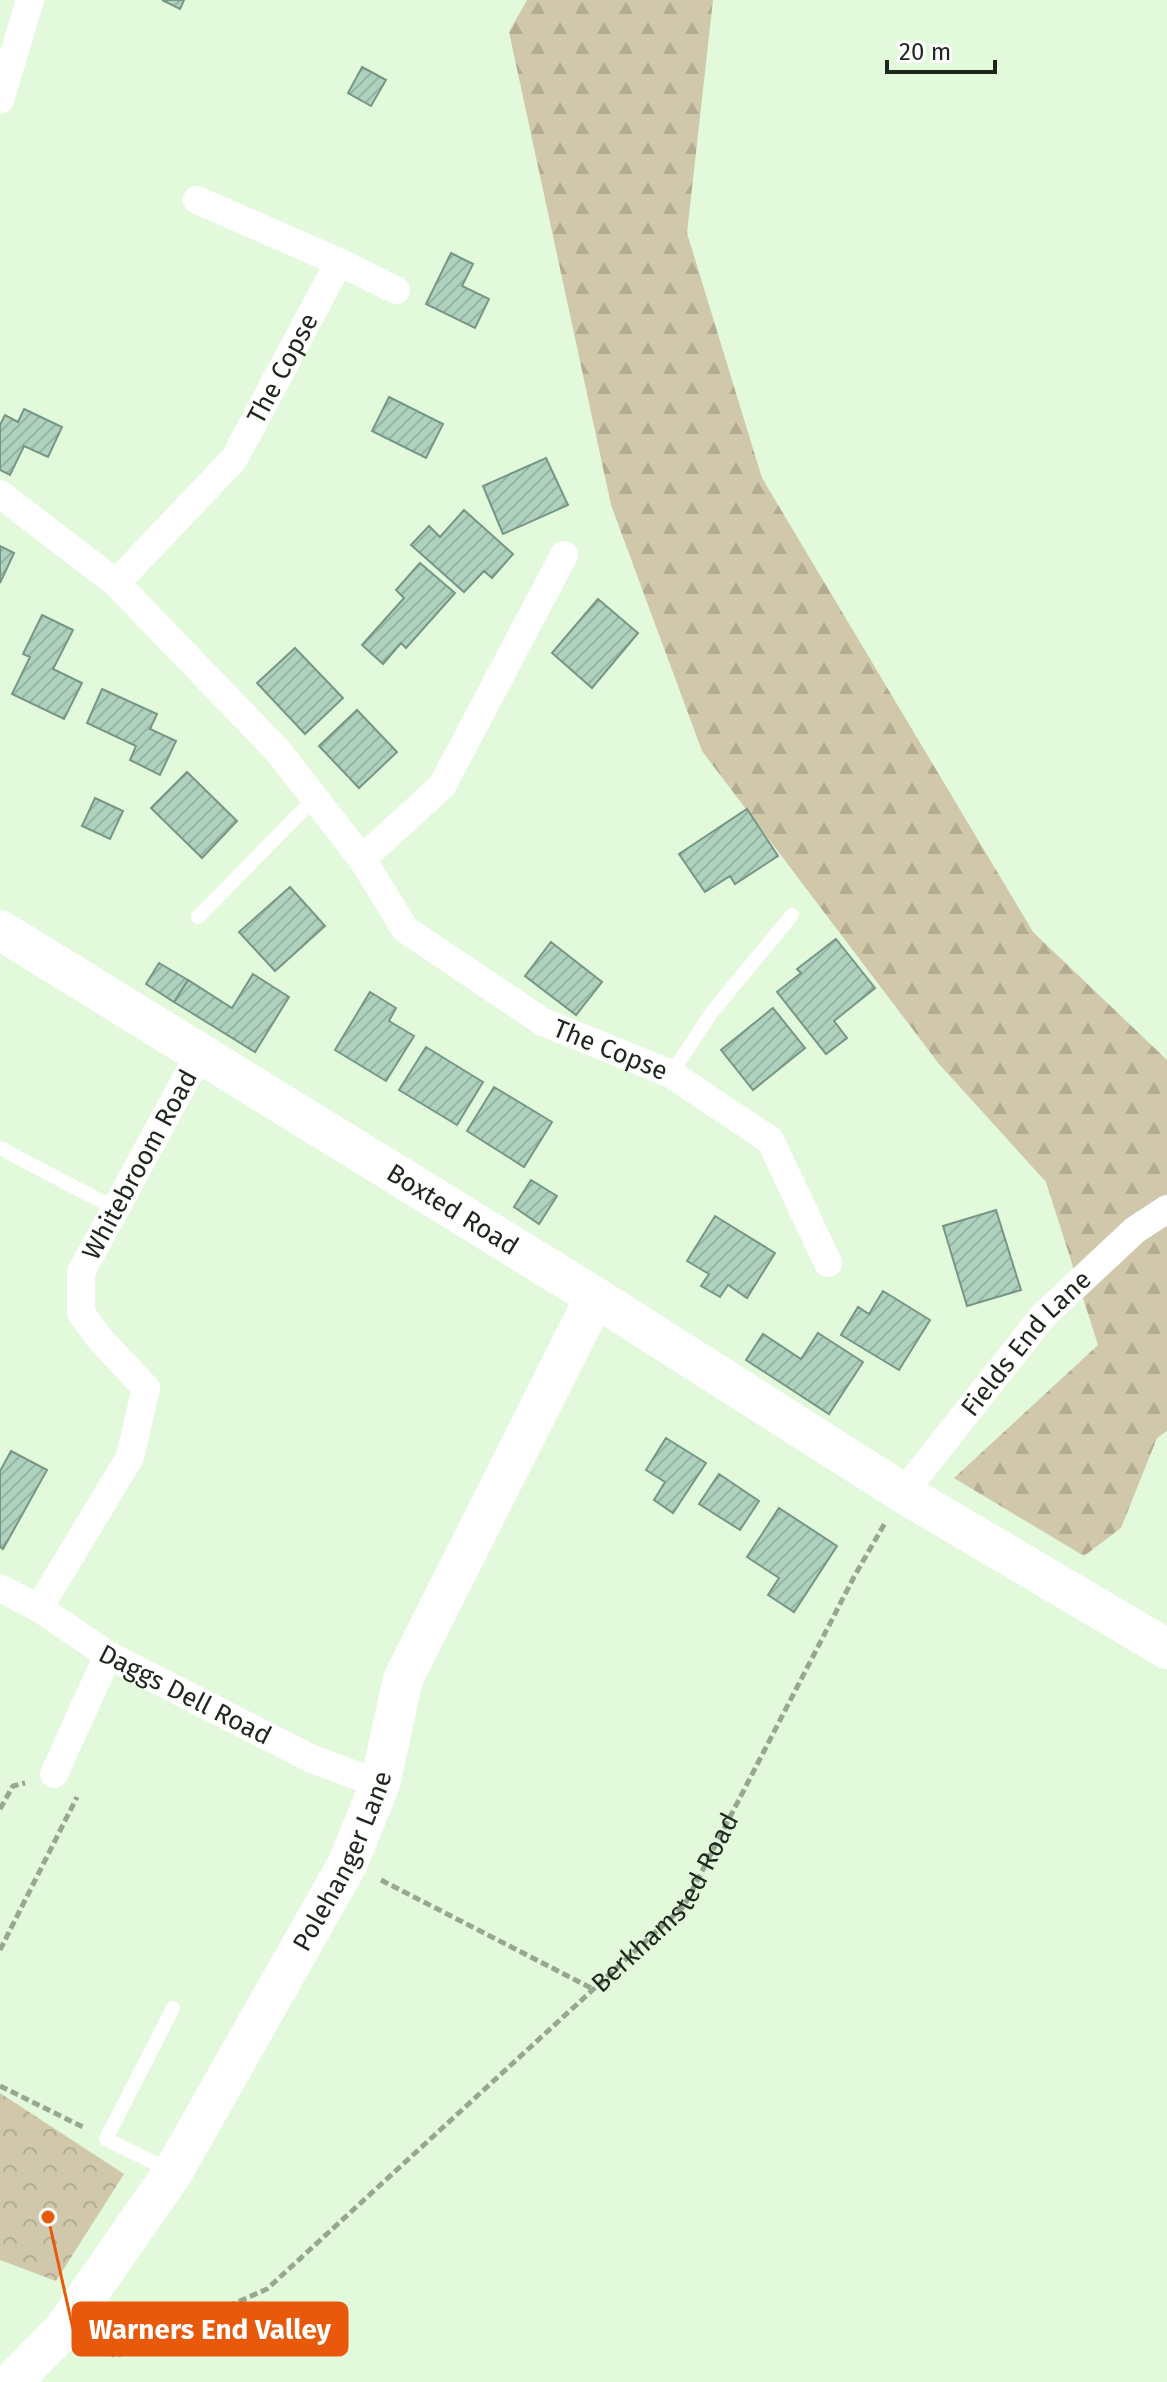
<svg xmlns="http://www.w3.org/2000/svg" width="1167" height="2382" viewBox="0 0 1167 2382" font-family="'Fira Sans',sans-serif">
<style>
.forest{fill:url(#forest-firs)}
.park{fill:url(#park-crowns)}
.building{fill:url(#building-hatch);stroke:#769785;stroke-width:2}
.lines{fill:none;stroke-linecap:round;stroke-linejoin:round}
.path{stroke:#96a891;stroke-width:5;stroke-dasharray:8 4;stroke-linecap:butt}
.lane{stroke:#fff;stroke-width:14}
.street{stroke:#fff;stroke-width:28}
.secondary{stroke:#fff;stroke-width:40}
.labels{text-anchor:middle;dominant-baseline:central;stroke-width:6;stroke-linejoin:round;paint-order:stroke}
.street-label{font-size:26px;fill:#1e271c;stroke:#fff}
.leader{fill:none;stroke:#e8590c;stroke-width:3}
.callout-dot{fill:#e8590c;stroke:#fff;stroke-width:3}
.callout{fill:#e8590c;stroke:#e8590c;stroke-width:3}
.callout-label{font-size:28px;text-anchor:middle;font-weight:bold;fill:#fff}
</style>
<defs>
<pattern id="forest-firs" width="22" height="20" patternUnits="userSpaceOnUse" patternTransform="scale(2)"><rect width="22" height="20" fill="#d1c8ab"/><path d="M5 1l3.5 6h-7zM16 11l3.5 6h-7z" fill="#b3ac93"/></pattern>
<pattern id="park-crowns" width="20" height="18" patternUnits="userSpaceOnUse" patternTransform="scale(2)"><rect width="20" height="18" fill="#d1c8ab"/><path d="M2 6a3 3 0 1 1 6 0M12 15a3 3 0 1 1 6 0" fill="none" stroke="#b3ac93"/></pattern>
<pattern id="building-hatch" width="6" height="6" patternUnits="userSpaceOnUse" patternTransform="scale(2)"><rect width="6" height="6" fill="#afd2bf"/><path d="M-1 1l2-2M0 6l6-6M5 7l2-2" fill="none" stroke="#96b4a4"/></pattern>
</defs>
<rect width="100%" height="100%" fill="#e2f9db"/>
<path class="forest" d="M527 0H713L687 233 762 478 1033 932 1167 1060V1431L1157 1438 1121 1528 1084 1556 954 1478 1098 1345 1046 1182 939 1064 702 751 611 505 509 32Z"/>
<path class="park" d="M0 2093 124 2174 56 2281 0 2260Z"/>
<path class="building" d="M162 0H184L180 9Z
M362 67 386 80 371 106 348 93Z
M451 253 473 264 462 286 489 299 475 328 426 304Z
M389 397 443 424 426 458 372 431Z
M24 409 62 427 48 457 24 446 10 475 0 470V425L5 415 18 422Z
M546 458 568 505 503 534 483 486Z
M464 510 513 554 492 578 484 571 464 592 411 545 429 526 440 537Z
M0 546 14 553 0 583Z
M420 563 455 593 406 648 401 643 383 664 362 645 404 598 396 590Z
M598 599 638 633 592 688 552 653Z
M42 615 73 630 53 669 82 683 64 719 12 694 30 657 23 654Z
M295 648 343 698 305 734 257 683Z
M102 689 157 714 150 729 176 741 160 775 130 760 136 746 87 723Z
M357 710 397 752 359 788 319 746Z
M187 772 237 821 202 858 151 808Z
M95 798 123 811 110 839 82 826Z
M747 809 778 856 735 884 730 876 705 892 679 854Z
M290 887 325 926 275 971 239 932Z
M836 939 875 988 834 1021 847 1038 826 1054 777 992 801 973 797 969Z
M551 942 602 982 576 1015 525 976Z
M159 963 188 980 174 1002 146 984Z
M253 974 289 997 255 1052 174 1002 188 980 232 1008Z
M370 992 396 1008 389 1021 414 1036 386 1081 335 1050Z
M773 1008 805 1048 753 1090 721 1050Z
M426 1047 483 1082 457 1125 399 1090Z
M494 1087 552 1122 524 1167 467 1131Z
M531 1180 557 1196 539 1224 514 1207Z
M996 1210 1021 1290 967 1306 943 1226Z
M715 1216 775 1253 747 1298 728 1285 720 1297 701 1286 709 1274 687 1261Z
M883 1291 930 1320 899 1370 841 1335 858 1307 869 1314Z
M818 1333 863 1362 829 1414 746 1360 763 1334 801 1359Z
M666 1438 706 1463 673 1513 654 1500 665 1482 646 1470Z
M11 1451 47 1470 3 1549 0 1547V1471Z
M719 1474 759 1501 740 1530 699 1504Z
M779 1508 837 1546 794 1612 768 1595 779 1578 747 1557Z"/>
<g class="lines">
<g class="path">
<path d="M0 1809 13 1786 25 1783"/>
<path d="M381 1880 593 1989"/>
<path d="M0 1950 77 1797"/>
<path d="M0 2086 83 2127"/>
<path id="s1" d="M97 2346 116 2356 267 2289 684 1906 855 1575 885 1523"/>
</g>
<path class="lane" d="M198 917 315 798
M671 1074 712 1012 792 915
M0 1148 116 1209
M169 2170 106 2139 173 2008"/>
<g class="street">
<path d="M0 100 30 0"/>
<path d="M339 262 396 290"/>
<path id="s2" d="M0 494 116 583 278 751 362 859 405 929 543 1022 671 1074 770 1140 828 1263"/>
<path id="s3" d="M116 583 234 459 339 262 197 200"/>
<path d="M362 859 442 786 564 555"/>
<path id="s4" d="M903 1493 1043 1316 1135 1230 1167 1209"/>
<path id="s5" d="M0 1588 39 1608 108 1655 312 1759 380 1784"/>
<path id="s6" d="M39 1608 130 1457 146 1388 100 1339 81 1313V1272L200 1053"/>
<path d="M54 1774 108 1655"/>
</g>
<g class="secondary">
<path id="s7" d="M0 930 595 1297 903 1493 1167 1649"/>
<path id="s8" d="M12 2382 64 2329 173 2172 348 1863 380 1784 403 1679 595 1297"/>
</g>
</g>
<g class="labels">
<g class="street-label">
<text stroke="none"><textPath href="#s3" startOffset="274">The Copse</textPath></text>
<text stroke="none"><textPath href="#s2" startOffset="838">The Copse</textPath></text>
<text stroke="none"><textPath href="#s6" startOffset="510">Whitebroom Road</textPath></text>
<text stroke="none"><textPath href="#s7" startOffset="532">Boxted Road</textPath></text>
<text stroke="none"><textPath href="#s4" startOffset="194">Fields End Lane</textPath></text>
<text stroke="none"><textPath href="#s5" startOffset="214">Daggs Dell Road</textPath></text>
<text stroke="none"><textPath href="#s8" startOffset="620">Polehanger Lane</textPath></text>
<text stroke="none"><textPath href="#s1" startOffset="744">Berkhamsted Road</textPath></text>
</g>
</g>
<path class="leader" d="M48 2217L73 2329"/>
<circle class="callout-dot" cx="48" cy="2217" r="8"/>
<rect class="callout" x="73" y="2303" width="274" height="52" rx="8"/>
<g class="callout-label">
<text x="210" y="2339">Warners End Valley</text>
</g>
<path d="M887 60v12h108v-12" fill="none" stroke="#1e271c" stroke-width="4"/>
<text x="899" y="60" font-size="24" fill="#1e271c" stroke="#ffffff" stroke-width="6" paint-order="stroke">20 m</text>
</svg>
